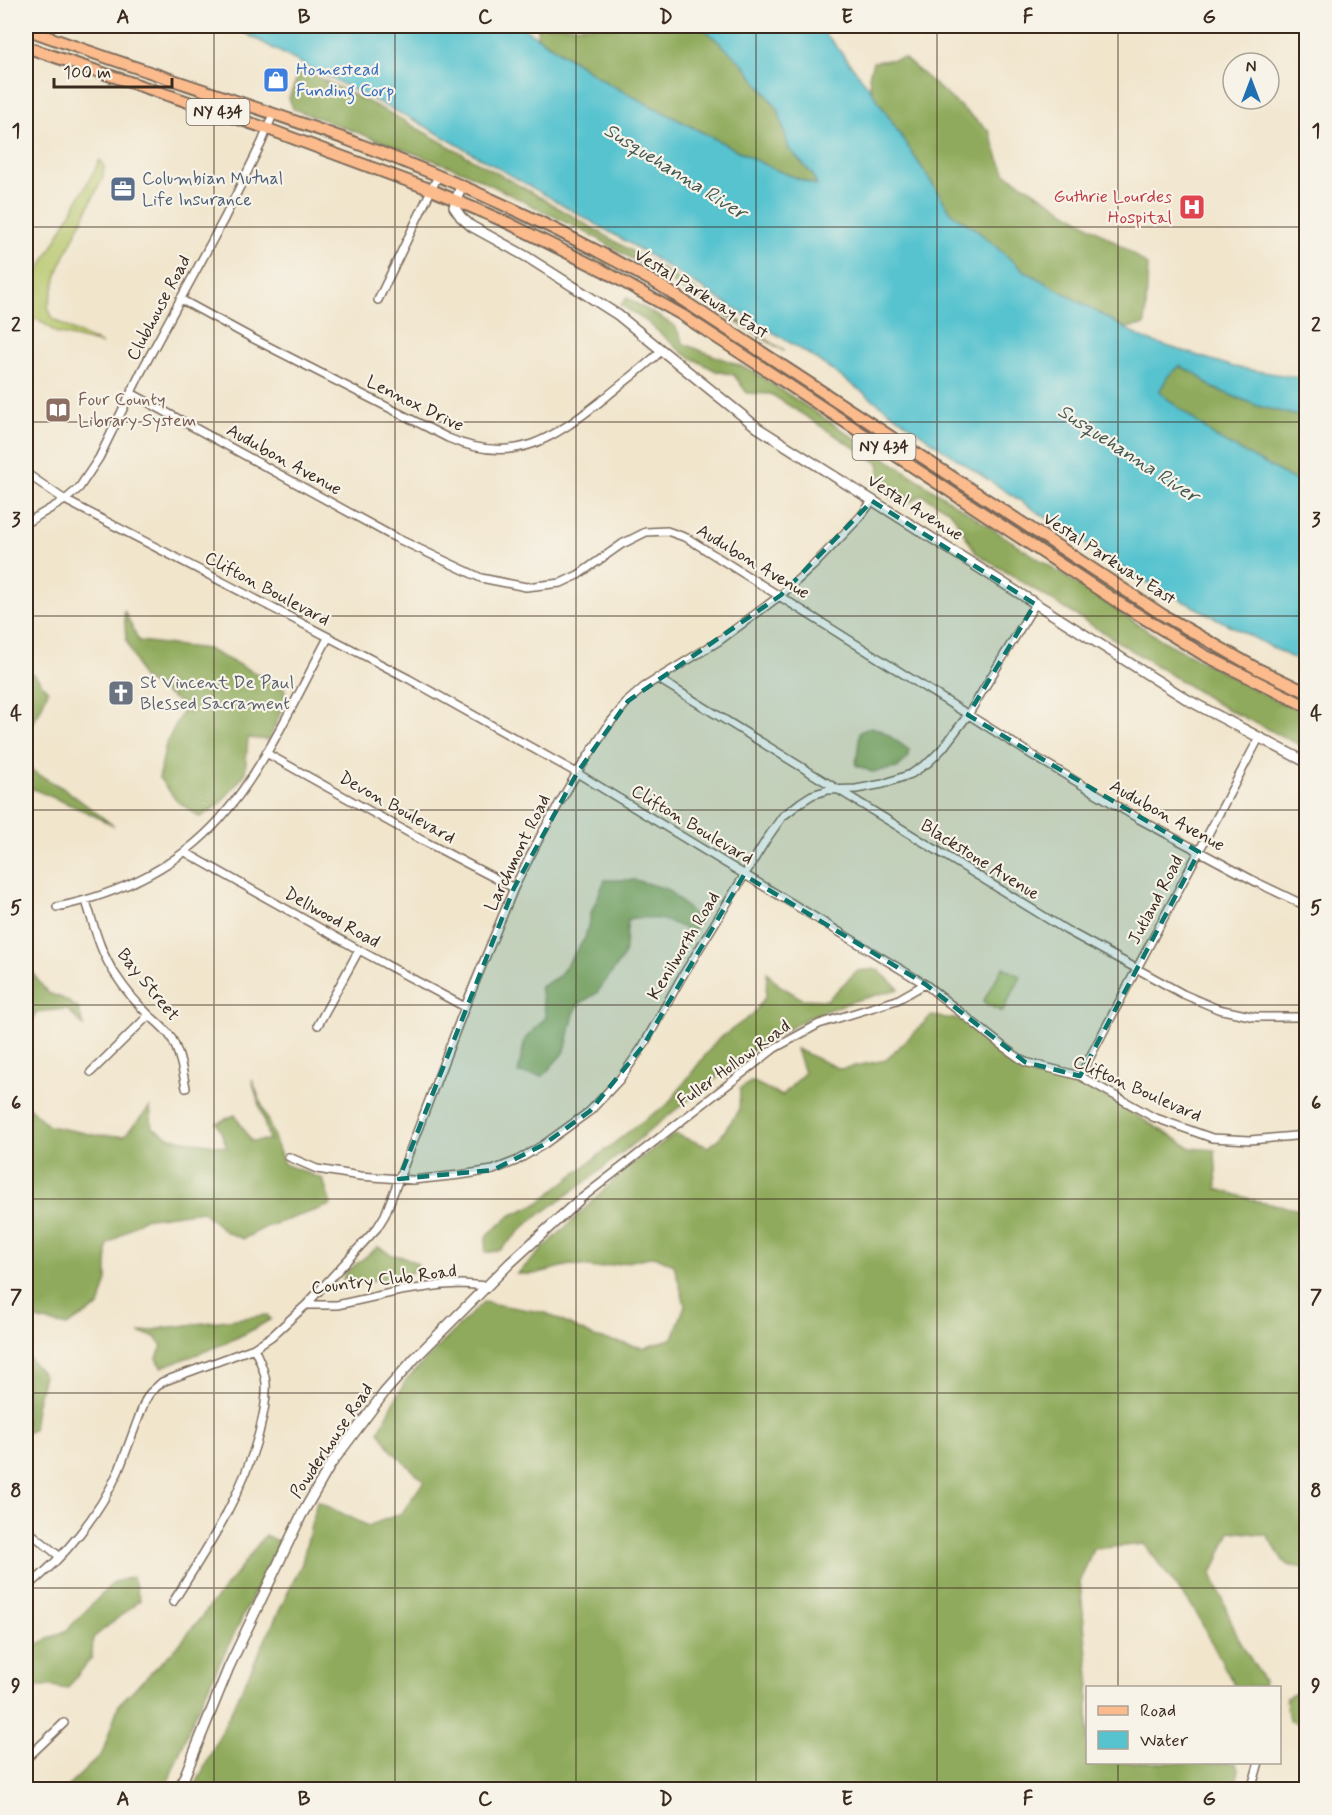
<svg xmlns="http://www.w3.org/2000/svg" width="1332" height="1815" viewBox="0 0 1332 1815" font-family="Mynerve,sans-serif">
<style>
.green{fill:#b4c568;stroke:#787843;stroke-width:1.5}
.forest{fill:#8faa5c;stroke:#656a3d;stroke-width:1.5}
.water{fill:#57c3cf;stroke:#497676;stroke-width:1.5}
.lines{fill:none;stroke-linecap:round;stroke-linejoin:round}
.minor-casing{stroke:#7b6b5b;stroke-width:10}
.tertiary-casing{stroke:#7b6b5b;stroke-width:12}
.primary-casing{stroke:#7b6b5b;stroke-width:14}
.minor{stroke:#fff;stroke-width:7}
.tertiary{stroke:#fff;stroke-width:9}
.primary{stroke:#fbbb8c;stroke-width:10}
.marked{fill:#0f766e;fill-opacity:0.2;stroke:#0f766e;stroke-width:4.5;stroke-dasharray:12 8;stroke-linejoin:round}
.grid{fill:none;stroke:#3b2a1e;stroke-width:1.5;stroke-opacity:0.55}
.labels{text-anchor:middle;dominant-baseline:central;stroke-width:4.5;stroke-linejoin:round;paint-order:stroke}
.shield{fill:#f7f3e8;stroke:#73665b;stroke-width:1.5}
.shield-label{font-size:16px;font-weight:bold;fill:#3b2a1e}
.shop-label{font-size:18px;fill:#366cbe;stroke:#f7f3e8;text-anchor:start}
.service-label{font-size:18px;fill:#4e5e75;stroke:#f7f3e8;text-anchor:start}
.health-label{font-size:18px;fill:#be3a42;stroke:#f7f3e8;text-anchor:end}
.street-label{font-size:18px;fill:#3b2a1e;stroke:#f7f3e8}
.education-label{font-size:18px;fill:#785e54;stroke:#f7f3e8;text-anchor:start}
.worship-label{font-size:18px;fill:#5b616d;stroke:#f7f3e8;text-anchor:start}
.water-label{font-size:20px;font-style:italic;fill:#435853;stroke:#f7f3e8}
.neatline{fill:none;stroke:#3b2a1e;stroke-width:2}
.grid-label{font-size:20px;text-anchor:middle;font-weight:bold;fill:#3b2a1e}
</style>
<rect width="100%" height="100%" fill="#f7f3e8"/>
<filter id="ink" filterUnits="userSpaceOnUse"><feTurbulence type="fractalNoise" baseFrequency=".0167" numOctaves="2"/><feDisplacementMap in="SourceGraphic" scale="12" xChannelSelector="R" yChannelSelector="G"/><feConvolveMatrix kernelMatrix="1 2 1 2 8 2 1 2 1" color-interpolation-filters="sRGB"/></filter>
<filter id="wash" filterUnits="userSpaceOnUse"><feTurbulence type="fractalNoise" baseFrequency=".008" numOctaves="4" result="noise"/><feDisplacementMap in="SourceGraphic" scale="24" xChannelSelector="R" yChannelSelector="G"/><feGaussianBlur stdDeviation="1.35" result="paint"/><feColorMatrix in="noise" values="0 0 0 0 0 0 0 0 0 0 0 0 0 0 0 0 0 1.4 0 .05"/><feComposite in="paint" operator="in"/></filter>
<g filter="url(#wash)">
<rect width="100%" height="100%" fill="#f1e5cc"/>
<path class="green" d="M100 160 104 165 103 177 59 268 48 307 53 319 72 330 102 344 57 333 39 320 26 319V294Z
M1003 967 1021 977 1002 1012 983 1002Z"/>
<path class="forest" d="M538 26H701L743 64 778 110 789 149 812 174 818 186 771 168 609 84 537 36Z
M904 58 990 132 999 159 1006 174 1128 250 1148 266 1145 325 1125 328 1023 270 974 228 952 214 871 90 869 76 873 62Z
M307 72 390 113 552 204 670 274 784 351 599 239 465 172 293 109 289 98 298 75Z
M627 298 675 326 684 344 751 370 1162 640 1273 699 1306 712V748L1221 706 976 553 951 512 922 495 910 502 891 498 878 485 880 464 771 394 747 393 734 375 716 371 684 354 646 321 621 305Z
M1180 366 1195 373 1213 388 1258 406 1306 418V486L1217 438 1159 392 1168 376Z
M124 610 139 641 207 649 284 687 286 699 269 740 248 738 245 774 218 806 200 817 177 801 159 778 166 744 185 706 142 678 126 639Z
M26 672 34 674 48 691 39 713 26 730Z
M871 727 881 730 909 750V757L897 768 872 772 856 765 860 732Z
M26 764 27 768 66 790 114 826 87 812 26 786Z
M605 880H635L667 889 700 920 692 932C671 921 652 915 628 919L624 956 597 993 579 1004 574 1014 565 1051 543 1076 518 1073 525 1039 546 1017 540 987 559 976 585 938 592 910Z
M26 962 33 974 48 993 62 998 78 1008 84 1027 67 1009 36 1012 31 1025 26 1053Z
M877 969 899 989 854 1001 811 1016 754 1049 669 1115 592 1177 531 1221 500 1250 485 1253 486 1236 510 1216 538 1203 637 1125 668 1104 716 1041 753 1014 766 996 767 972 779 985 802 999 827 1000 857 971Z
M931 1016 963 1020 1019 1067 1087 1086 1191 1148 1215 1150 1217 1189 1260 1202 1306 1211V1568L1286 1565 1267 1535 1230 1531 1212 1574 1238 1638 1264 1681 1263 1687H1235L1194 1609 1144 1544 1093 1549 1080 1581 1090 1687 1088 1688V1762L1236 1763 1239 1769 1235 1789H194L302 1563 317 1501 368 1526 402 1513 424 1481 392 1451 379 1431 406 1380 483 1302 546 1313 594 1337 644 1348 673 1338 685 1305 674 1265 655 1256 598 1268 570 1265 534 1274H517L629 1166 675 1134 709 1147 721 1136 739 1110 740 1089 752 1081 782 1096 804 1073 796 1049 840 1069 886 1060Z
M252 1079 284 1164 323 1179 331 1205 266 1227 243 1239 226 1232 202 1211 143 1219 107 1245V1280L99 1306 67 1326 39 1320 26 1312V1105L49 1126 95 1135 124 1136 150 1107 152 1127 171 1138 227 1147 217 1123 235 1115 251 1141 269 1140Z
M378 1247 392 1255 404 1257 418 1264 411 1273 343 1286 344 1274Z
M267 1315 271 1319C236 1341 200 1354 161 1367L157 1358 162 1346 156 1337 139 1333 164 1328Z
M26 1355 44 1375 36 1407 33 1430 26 1433Z
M265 1535 279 1542 195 1714 165 1789H65L102 1754 119 1704 178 1646 235 1575Z
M133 1577 140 1600 93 1638 92 1657 67 1689C51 1686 39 1682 26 1693V1650L67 1630 114 1582Z
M1306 1688V1725L1289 1721 1286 1698Z"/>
<path class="water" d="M232 26H520L609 84 771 168 817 186 812 174 789 149 778 109 743 64 701 26H815L832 41 871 90 952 214 974 228 1023 270 1144 339 1234 367 1306 379V418L1258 406 1213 388 1195 373 1180 366 1168 376 1159 392 1217 438 1306 486V665L1137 577 958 460 813 357 634 246 416 121 304 65Z"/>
</g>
<g filter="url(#ink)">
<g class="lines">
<defs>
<path id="minor" d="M180 299 250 337 448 438C515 467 554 438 606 397 625 381 645 367 662 350
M378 300 438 176
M131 393 392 536 481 578 526 587 561 583 578 575 622 544 646 532 667 531 687 538 1037 758 1139 819 1258 883 1306 906
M26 473 65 500 409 679 577 773 925 984 1005 1048 1025 1062 1080 1076 1153 1117 1212 1138 1250 1140 1306 1135
M26 523 65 500 79 488 99 458 142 370 224 219 262 142 273 114
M657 678 1066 930 1183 994 1218 1009 1255 1017H1306
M266 753 420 839 514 888
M185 852 359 950 465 1007
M86 901C94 926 100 952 115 974 124 988 137 1004 150 1016 158 1023 167 1030 172 1039 180 1054 183 1072 186 1088
M57 907C119 894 177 867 220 819 266 766 295 699 328 638
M318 1025 359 950
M91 1072 149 1015
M1080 1076 1259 738
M289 1157 317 1169 360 1176 413 1180 460 1175 493 1170 516 1161 543 1145 590 1111 620 1079 643 1046 680 980 766 840 782 817 801 802 812 795 828 790 856 789 883 784 911 774 929 762 943 748 968 715 1035 604
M578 1201 775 1048 819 1024 897 1000 925 984
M306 1305 377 1228 385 1215 465 1007 514 888 542 833 577 773 610 723 628 701 644 687 719 641 781 595 813 566 861 516 872 501
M26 1529 59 1556
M26 1588C64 1558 99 1515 119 1470 128 1447 136 1424 145 1401L150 1393 162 1382 254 1348 272 1336 306 1305H337L400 1291 443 1285 462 1284 487 1286
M173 1602C208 1547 242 1496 259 1433 263 1416 267 1400 266 1383 265 1370 259 1359 254 1348
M26 1759 64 1723
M1251 1790 1259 1762"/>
<path id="tertiary" d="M461 186 454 207 461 217 471 226 527 257 618 315 758 428 1188 700 1306 762
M179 1790 229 1667 248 1627 301 1516 331 1464 384 1393 415 1358 510 1263 578 1201"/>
<path id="primary" d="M26 29C132 68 241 101 348 140 456 180 561 229 661 286L1163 615 1256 668 1306 692
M26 47 268 129 432 190 508 223 602 270 682 315 748 358 1116 601 1204 655 1306 706"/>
</defs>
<use href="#minor" class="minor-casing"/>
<use href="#tertiary" class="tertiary-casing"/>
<use href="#primary" class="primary-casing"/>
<use href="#minor" class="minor"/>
<use href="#tertiary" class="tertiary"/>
<use href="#primary" class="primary"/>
</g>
</g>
<path class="marked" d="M872 501 1035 604 968 715 1199 852 1080 1076 1025 1062 925 984 744 875 643 1046 590 1111 543 1145 493 1170 399 1179 514 888 577 773 628 701 781 595Z"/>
<path class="grid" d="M214 26V1790M395 26V1790M576 26V1790M756 26V1790M937 26V1790M1118 26V1688M26 227H1306M26 422H1306M26 616H1306M26 810H1306M26 1005H1306M26 1199H1306M26 1393H1306M26 1588H1306M1118 1762V1790"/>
<defs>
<symbol id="shop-square" viewBox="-11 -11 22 22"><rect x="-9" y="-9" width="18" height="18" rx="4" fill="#3f7fe0" stroke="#f7f3e8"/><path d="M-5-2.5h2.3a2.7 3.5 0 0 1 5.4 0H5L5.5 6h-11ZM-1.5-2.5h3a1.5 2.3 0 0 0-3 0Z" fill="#fff"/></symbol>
<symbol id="office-square" viewBox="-11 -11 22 22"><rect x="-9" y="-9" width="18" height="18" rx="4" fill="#5c6f8a" stroke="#f7f3e8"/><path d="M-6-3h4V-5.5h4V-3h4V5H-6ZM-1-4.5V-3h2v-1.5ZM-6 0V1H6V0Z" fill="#fff"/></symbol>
<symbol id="hospital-square" viewBox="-11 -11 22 22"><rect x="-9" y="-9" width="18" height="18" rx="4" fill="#e0444e" stroke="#f7f3e8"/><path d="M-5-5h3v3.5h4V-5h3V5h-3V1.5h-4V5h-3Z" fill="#fff"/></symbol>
<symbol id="library-square" viewBox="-11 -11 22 22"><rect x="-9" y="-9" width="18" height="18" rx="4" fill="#8d6e63" stroke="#f7f3e8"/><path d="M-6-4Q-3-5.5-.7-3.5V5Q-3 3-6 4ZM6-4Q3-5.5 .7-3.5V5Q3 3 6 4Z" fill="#fff"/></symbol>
<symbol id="church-square" viewBox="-11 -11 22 22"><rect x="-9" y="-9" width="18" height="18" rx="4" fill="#6b7280" stroke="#f7f3e8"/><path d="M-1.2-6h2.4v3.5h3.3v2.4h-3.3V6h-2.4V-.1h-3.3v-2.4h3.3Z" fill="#fff"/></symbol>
</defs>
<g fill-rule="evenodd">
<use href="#shop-square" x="261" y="65" width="30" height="30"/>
<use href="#office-square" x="108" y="174" width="30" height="30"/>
<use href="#hospital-square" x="1177" y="192" width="30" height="30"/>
<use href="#library-square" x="43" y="395" width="30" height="30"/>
<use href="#church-square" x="106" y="678" width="30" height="30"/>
</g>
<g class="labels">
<g class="shield">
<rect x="186.5" y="99" width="63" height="26" rx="4.5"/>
<rect x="852.5" y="434" width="63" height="26" rx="4.5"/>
</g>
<g class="shield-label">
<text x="218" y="112">NY 434</text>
<text x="884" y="447">NY 434</text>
</g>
<g class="shop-label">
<text x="296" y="70">Homestead<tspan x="296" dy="21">Funding Corp</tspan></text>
</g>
<g class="service-label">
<text x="142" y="179">Columbian Mutual<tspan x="142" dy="21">Life Insurance</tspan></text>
</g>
<g class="health-label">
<text x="1172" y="197">Guthrie Lourdes<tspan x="1172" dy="21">Hospital</tspan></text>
</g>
<g class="street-label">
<text transform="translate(701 294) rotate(32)">Vestal Parkway East</text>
<text transform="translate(159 308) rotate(-62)">Clubhouse Road</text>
<text transform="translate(415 404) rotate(26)">Lennox Drive</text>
<text transform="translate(284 460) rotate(29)">Audubon Avenue</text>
<text transform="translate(915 508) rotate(32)">Vestal Avenue</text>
<text transform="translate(1109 559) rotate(33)">Vestal Parkway East</text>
<text transform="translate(753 562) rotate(31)">Audubon Avenue</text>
<text transform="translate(267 589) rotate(28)">Clifton Boulevard</text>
<text transform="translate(397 808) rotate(29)">Devon Boulevard</text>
<text transform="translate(1167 816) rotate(29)">Audubon Avenue</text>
<text transform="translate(692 825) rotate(31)">Clifton Boulevard</text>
<text transform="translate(518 853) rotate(-64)">Larchmont Road</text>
<text transform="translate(980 860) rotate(32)">Blackstone Avenue</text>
<text transform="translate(1156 900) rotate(-62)">Jutland Road</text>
<text transform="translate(332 918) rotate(29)">Dellwood Road</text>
<text transform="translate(684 946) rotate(-59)">Kenilworth Road</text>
<text transform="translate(148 985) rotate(51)">Bay Street</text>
<text transform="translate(734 1064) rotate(-36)">Fuller Hollow Road</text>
<text transform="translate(1137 1089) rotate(24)">Clifton Boulevard</text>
<text transform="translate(384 1280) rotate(-7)">Country Club Road</text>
<text transform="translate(332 1441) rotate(-56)">Powderhouse Road</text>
</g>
<g class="education-label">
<text x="78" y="400">Four County<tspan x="78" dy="21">Library System</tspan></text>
</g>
<g class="worship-label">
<text x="140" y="683">St Vincent De Paul<tspan x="140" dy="21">Blessed Sacrament</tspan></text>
</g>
<g class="water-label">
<text transform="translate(675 172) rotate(32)">Susquehanna River</text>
<text transform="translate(1128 454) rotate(33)">Susquehanna River</text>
</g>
</g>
<rect width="1332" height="1815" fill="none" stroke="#f7f3e8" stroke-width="66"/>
<rect x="1086" y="1686" width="195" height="78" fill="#f7f3e8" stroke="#aca397" stroke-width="1.5"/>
<rect x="1098" y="1706" width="30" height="9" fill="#fbbb8c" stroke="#aca397" stroke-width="1.5"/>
<text x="1140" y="1716" font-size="18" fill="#3b2a1e">Road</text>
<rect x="1098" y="1731" width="30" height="18" fill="#57c3cf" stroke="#aca397" stroke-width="1.5"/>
<text x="1140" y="1746" font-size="18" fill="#3b2a1e">Water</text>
<g transform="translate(1251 81)"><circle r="28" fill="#f7f3e8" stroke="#aca397" stroke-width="1.5"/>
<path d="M0-4.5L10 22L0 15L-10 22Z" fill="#1f6fb2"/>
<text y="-9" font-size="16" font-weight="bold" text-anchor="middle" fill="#3b2a1e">N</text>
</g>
<path d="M54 78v9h118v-9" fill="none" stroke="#3b2a1e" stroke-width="3"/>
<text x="63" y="78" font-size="18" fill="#3b2a1e" stroke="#f7f3e8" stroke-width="4.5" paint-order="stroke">100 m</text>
<rect x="33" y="33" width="1266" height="1749" class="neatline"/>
<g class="grid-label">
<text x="123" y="23">A</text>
<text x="304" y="23">B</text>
<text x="485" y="23">C</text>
<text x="666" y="23">D</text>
<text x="847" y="23">E</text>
<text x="1028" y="23">F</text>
<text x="1209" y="23">G</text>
<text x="16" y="137">1</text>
<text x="1316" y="137">1</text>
<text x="16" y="331">2</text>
<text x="1316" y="331">2</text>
<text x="16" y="526">3</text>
<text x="1316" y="526">3</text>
<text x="16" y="720">4</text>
<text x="1316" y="720">4</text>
<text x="16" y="914">5</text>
<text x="1316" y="914">5</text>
<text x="16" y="1109">6</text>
<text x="1316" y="1109">6</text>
<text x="16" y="1303">7</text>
<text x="1316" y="1303">7</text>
<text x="16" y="1497">8</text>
<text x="1316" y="1497">8</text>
<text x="16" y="1692">9</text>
<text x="1316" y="1692">9</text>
<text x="123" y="1805">A</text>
<text x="304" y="1805">B</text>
<text x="485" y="1805">C</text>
<text x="666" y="1805">D</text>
<text x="847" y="1805">E</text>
<text x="1028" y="1805">F</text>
<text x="1209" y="1805">G</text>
</g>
</svg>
